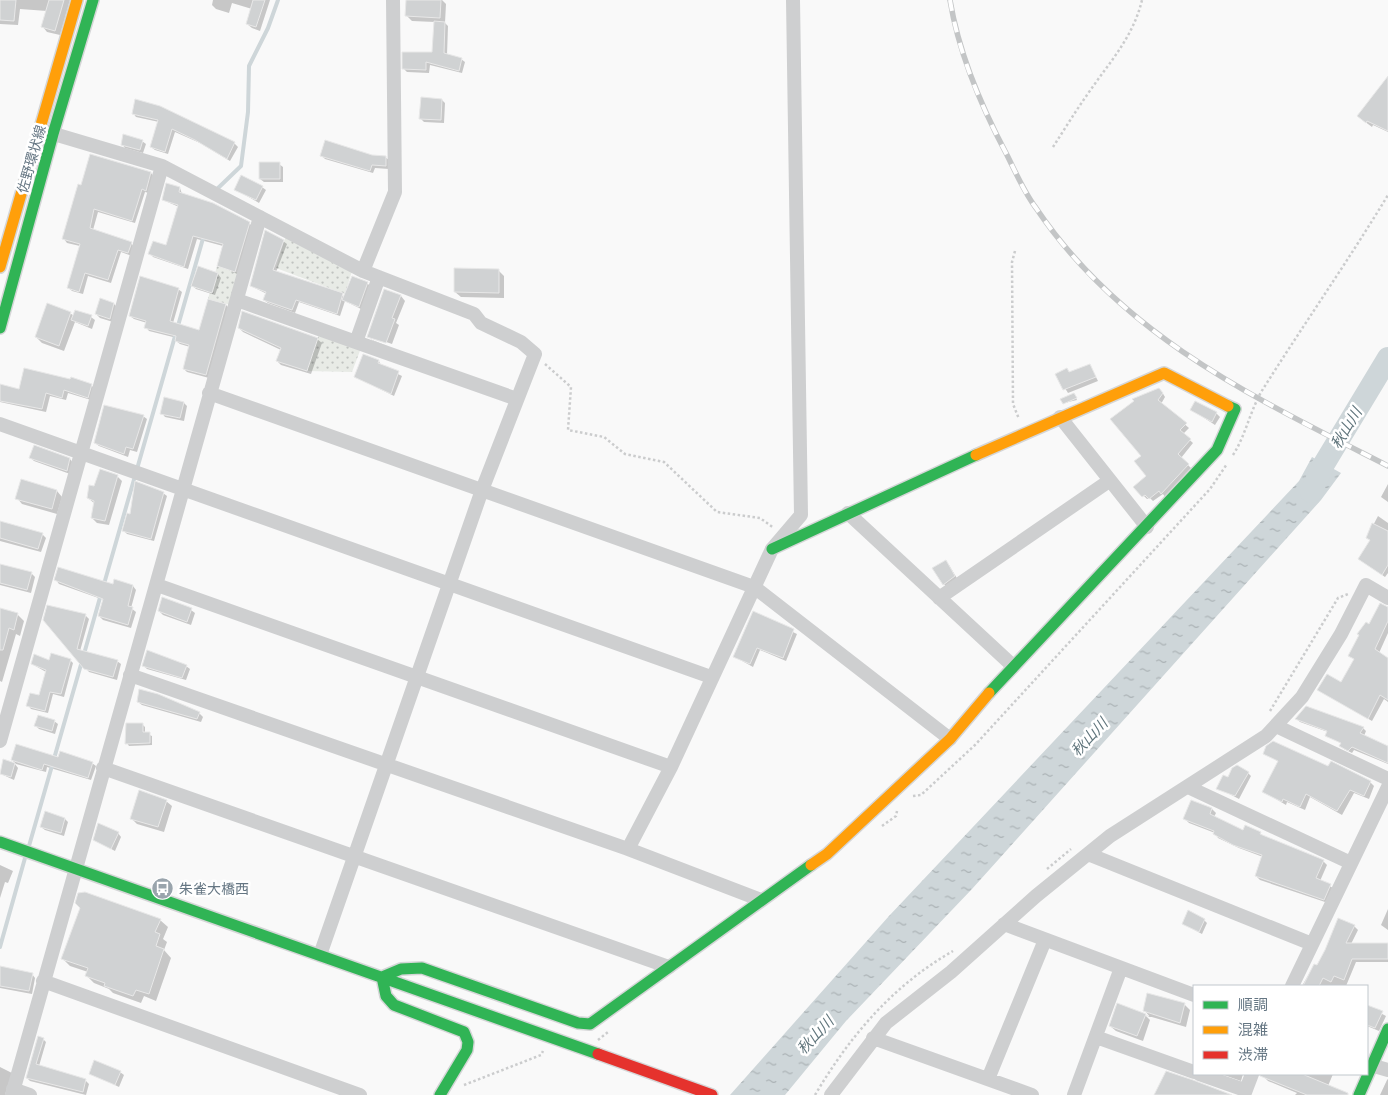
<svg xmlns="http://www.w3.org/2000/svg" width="1388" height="1095" viewBox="0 0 1388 1095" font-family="Manrope,'Noto Sans JP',sans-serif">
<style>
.grass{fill:url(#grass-dots)}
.water{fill:url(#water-ripples)}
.shadow{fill:#0003}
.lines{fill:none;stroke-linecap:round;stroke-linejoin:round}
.stream{stroke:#ced6d9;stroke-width:4}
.river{stroke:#ced6d9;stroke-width:22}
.building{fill:#d0d2d3;stroke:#e8e8e8}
.fast-casing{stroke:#d5d6d7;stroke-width:14}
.slow-casing{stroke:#d5d6d7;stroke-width:14}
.jam-casing{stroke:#d5d6d7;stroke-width:14}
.path{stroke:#cbcccd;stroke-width:2.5;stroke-dasharray:2.5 2.5;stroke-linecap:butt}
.street{stroke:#cecfd0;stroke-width:14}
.fast{stroke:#30b455;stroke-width:11}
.slow{stroke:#ff9f0a;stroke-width:11}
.jam{stroke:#e5322d;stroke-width:11}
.rail-casing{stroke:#c3c5c6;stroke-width:5.5}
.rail{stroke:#fff;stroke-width:4;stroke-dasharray:11;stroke-linecap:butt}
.labels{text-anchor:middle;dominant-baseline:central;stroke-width:5;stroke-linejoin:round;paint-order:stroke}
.street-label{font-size:14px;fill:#657683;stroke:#fff}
.poi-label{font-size:14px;fill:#657683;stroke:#fff;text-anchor:start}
.water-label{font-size:15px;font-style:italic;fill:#60757c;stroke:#fff}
</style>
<defs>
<pattern id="grass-dots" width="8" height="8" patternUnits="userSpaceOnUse" patternTransform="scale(1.25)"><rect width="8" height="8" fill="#e8ebe6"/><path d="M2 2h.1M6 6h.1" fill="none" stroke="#c0c3c0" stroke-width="1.8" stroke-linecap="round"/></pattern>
<pattern id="water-ripples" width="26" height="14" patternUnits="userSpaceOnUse" patternTransform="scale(1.25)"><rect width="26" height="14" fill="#ced6d9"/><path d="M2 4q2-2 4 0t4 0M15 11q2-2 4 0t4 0" fill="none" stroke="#abb2b5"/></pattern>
</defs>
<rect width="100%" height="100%" fill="#f9f9f9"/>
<path class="grass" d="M286 235 352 271 345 294 276 268Z
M217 266 239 273 231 305 208 299Z
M319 334 361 348 352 372 307 371Z"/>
<path class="water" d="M1312 457 1341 473 1321 500 972 889 846 1021 785 1095H730L889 916 1299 481Z"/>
<path class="shadow" d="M0 0H70L60 35 47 32 43 27 47 11 20 9 18 25 0 24Z
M213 0H270L260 31 252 28 247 24 252 9 232 3 229 13 216 9 212 5Z
M408 0H442L446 4 445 23 448 26 447 55 461 59 465 62 462 73 430 65 429 73 407 72 404 69 433 53 435 22 412 21 406 15Z
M1388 78V132L1373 125 1372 127 1364 121Z
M442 100 445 103 444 123 424 122 420 118Z
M159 107 234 143 238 147 230 161 200 143 175 132 168 154 155 150 151 147 159 122 136 117 133 113Z
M142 141 146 144 143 153 125 148 122 144Z
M321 155 385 157 389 160V169L375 168 373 173 325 159Z
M279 164 283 167V182H264L260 179Z
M151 173 154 177 149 193 145 192 135 223 98 212 93 230 131 243 134 247 132 256 121 252 111 283 88 276 83 294 72 291 68 287 80 246 67 243 64 239 79 186Z
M262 187 266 190 259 203 235 189Z
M180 188 182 194 249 223 252 226 239 275 219 265 223 246 197 239 188 269 153 257 150 253 166 247 179 207 163 200Z
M283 241 287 244 276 272 345 297 367 283 371 287 363 310 345 301 340 316 299 302 295 313 268 303 264 300 267 294 251 286Z
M199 268 218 274 221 278 215 295 196 289 193 286Z
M499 271 504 276V298L461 297 455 292Z
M178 289 182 292 173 323 200 331 226 305 229 308 209 378 187 372 184 369 190 347 180 344 176 341 177 338 149 331 146 327 147 323 134 319 130 316Z
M385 290 401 296 405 301 396 323 399 325 392 344 372 337V340L390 347 373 341 369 336Z
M114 304 117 307 113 322 100 318 96 314Z
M70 313 74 316 91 317 95 320 92 329 75 322 64 351 42 343 36 337Z
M239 328 317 339 322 343 311 374 281 365 277 361 281 350 243 332Z
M379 361 381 366 402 376 394 396 356 377Z
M1090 365 1098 381 1068 393 1057 375 1067 369 1070 373Z
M0 385 20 390 91 385 94 388 91 400 68 393 66 400 50 396 46 412 0 402Z
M1162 392 1165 397 1161 404 1189 428 1183 434 1193 443 1181 458 1191 468 1165 497 1163 494 1153 501 1150 498 1147 499 1135 487 1148 477 1143 456 1112 419Z
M1075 396 1077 400 1064 403Z
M184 403 187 406 184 421 165 417 162 413Z
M1192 410 1216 413 1220 417 1215 425Z
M143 416 147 419 137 452 130 450 128 457 99 446 95 443Z
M31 458 70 459 73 463 70 474 34 461Z
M117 476 122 481 109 525 97 523 92 518 95 504 88 498 94 487Z
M1388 484V502L1381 497Z
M57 491 62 497 57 514 22 504 17 498Z
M163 493 167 496 154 541 127 534 123 530 131 515Z
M1378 516 1388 523V573L1385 577 1359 559 1371 541 1367 537Z
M0 523 42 534 46 538 41 552 0 541Z
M0 565 31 573 35 577 31 593 0 585Z
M949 565 958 580 947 588 944 584Z
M56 580 114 586 115 581 133 586 136 590 131 608 136 612 131 628 103 620 99 616 104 600 59 584Z
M0 609 17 614 24 621 20 636 16 634 2 682 0 681Z
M1388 609V633L1379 653 1388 659V702L1384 699 1372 721 1318 690 1342 684 1355 660 1350 655 1369 626Z
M191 610 195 613 191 625 163 615 159 611Z
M753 613 797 634 786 661 760 650 753 667 735 657Z
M85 615 89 619 80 651 117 661 121 664 117 680 89 672 45 619Z
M70 660 73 663 64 697 53 694 48 713 31 709 28 705 40 697 46 672 32 664Z
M144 666H186L190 669 186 680 147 669Z
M138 702 199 713 203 717 201 722 142 705Z
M1297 719 1363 728 1366 731 1364 736 1388 747V764L1354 750 1352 753 1344 749 1342 744 1326 735 1328 732 1300 722Z
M54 721 58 724 55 734 39 729 36 726Z
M142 724 145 727V733L152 736V745L129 746 127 743Z
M1264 753 1328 768 1370 782 1374 786 1369 799 1354 793 1342 815 1310 797 1305 810 1287 802 1286 805 1264 792 1279 762Z
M59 758 92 763 96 766 91 780 47 767 46 772 16 764 12 760Z
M15 764 18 768 14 780 1 774Z
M1248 773 1251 776 1239 799 1218 788 1228 778Z
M166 801 172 806 164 832 137 824 132 819Z
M1192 801 1212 809 1216 813 1214 817 1244 832 1260 833 1264 837 1323 861 1327 865 1320 881 1335 889 1328 903 1260 880 1256 876 1263 857 1239 848 1218 838 1215 833 1189 823 1185 819Z
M65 819 68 822 64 836 45 830 41 827Z
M118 833 121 837 115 851 94 840Z
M0 865 13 871 8 883 5 882 0 898Z
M81 908 160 920 168 927 163 939 167 942 164 950 171 958 156 1001 144 996 141 1003 113 993 109 989 94 983 87 976 88 972 70 966 63 959Z
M1388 909V930L1381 925Z
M1204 920 1207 923 1202 934 1183 924Z
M1354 926 1358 930 1351 944H1388V962H1356L1346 986H1302L1314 965 1317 967Z
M0 968 32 974 35 978 32 994 0 988Z
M1184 1004 1190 1010 1186 1027 1145 1015 1150 1020 1143 1041 1116 1031 1110 1026 1118 1005 1150 1017 1145 1011Z
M1367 1006 1386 1016 1379 1031 1367 1026Z
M43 1039 46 1042 39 1066 86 1081 89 1084 86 1095 30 1081 27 1078Z
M0 1067 12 1073 5 1095H0Z
M120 1072 124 1075 119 1087 90 1073Z
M1221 1074H1243L1241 1081Z
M1265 1074H1333L1328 1086 1341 1095H1295L1297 1093 1268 1081 1264 1077Z
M1388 1079V1095H1380L1387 1080Z"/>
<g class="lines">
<path class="stream" d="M216 190 241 166 248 112 249 66 268 28 278 0
M137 469 204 235
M104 584 135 476
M84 654 101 594
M29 846 82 661
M0 947 25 858"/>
<path class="river" d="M1311 492 1324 464 1388 358"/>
</g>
<path class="building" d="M0 0H16L14 21 0 20Z
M49 0H64L55 31 41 27Z
M253 0H265L256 27 246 24Z
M406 0H441L440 18 405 16Z
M434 21 445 22 444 53 462 58 459 71 426 62V70L402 69V52H432Z
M1388 76V131L1367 121 1366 123 1357 116Z
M421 97 442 99 441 120 419 119Z
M135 99 160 106 235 142 227 159 195 140 172 129 165 152 150 147 158 120 132 114Z
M123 134 143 140 140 150 121 145Z
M325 140 372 155 386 156V166L372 165 370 171 320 156Z
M90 154 151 172 146 191 142 189 132 221 94 209 90 228 132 242 128 253 118 250 108 280 85 273 79 292 67 288 80 244 62 239 78 184 81 185Z
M259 162H280V179H259Z
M241 175 263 186 256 200 234 190Z
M166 183 180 187 179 192 213 203 250 222 235 272 217 266 223 244 193 236 184 267 148 254 153 241 166 245 178 205 162 200Z
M265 230 284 240 273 270 343 293 337 314 296 300 292 310 263 300 266 292 250 286Z
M198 266 218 273 212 293 191 286Z
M454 268 499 269V293L454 292Z
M140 276 179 288 170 321 199 330 208 299 226 304 206 375 183 369 189 345 175 341 176 336 144 328 146 321 129 316Z
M352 276 368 282 359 307 342 300Z
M384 289 401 295 392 318 395 319 386 343 367 337Z
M100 298 114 303 110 319 95 314Z
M47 303 71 312 59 346 35 337Z
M75 310 92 315 88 326 71 320Z
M242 311 318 338 307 371 276 361 281 348 238 328Z
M363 354 379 360 378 363 399 371 391 394 354 377Z
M1090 364 1096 377 1063 390 1055 374 1067 368 1069 372Z
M24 368 70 379 71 377 92 384 88 398 64 390 62 398 46 393 42 409 0 401V384L19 389Z
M1159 388 1163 393 1158 400 1187 423 1180 430 1191 439 1178 454 1189 464 1161 494 1159 491 1149 499 1145 495 1142 497 1133 487 1146 476 1134 461 1141 456 1110 419 1134 401 1132 399Z
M1074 393 1077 398 1063 404 1060 399Z
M164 397 184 402 180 418 160 414Z
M1195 401 1217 412 1212 422 1190 410Z
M104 405 144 415 133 449 126 447 124 454 94 443Z
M34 445 70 458 67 471 29 458Z
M100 469 118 475 105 521 91 518 94 501 87 498 89 485 94 486Z
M21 479 57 490 52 509 15 499Z
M135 481 164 492 151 539 122 531 127 513 130 514Z
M0 521 43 533 38 549 0 538Z
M1372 523 1388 531V565L1382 575 1358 559 1370 540 1366 538Z
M946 560 955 576 943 585 932 568Z
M0 564 32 572 27 590 0 583Z
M58 567 113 584 114 579 133 585 128 606 133 607 128 625 98 616 103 599 54 580Z
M162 597 192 608 187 622 158 611Z
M1380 603 1388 607V621L1375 649 1388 658V700L1380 695 1368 719 1317 690 1327 674 1341 682 1354 659 1348 656 1359 635 1357 634 1366 622 1369 624Z
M47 605 86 614 77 649 118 660 113 677 84 669 43 620Z
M0 608 18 613 14 630 9 628 3 650H0Z
M753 611 794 629 783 658 757 648 750 664 733 657Z
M147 650 187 665 182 678 142 666Z
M51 653 71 659 61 694 50 692 45 711 26 706 30 693 39 695 46 670 31 664 34 654 49 660Z
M139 689 158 694 200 712 197 719 137 702Z
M1306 706 1364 727 1360 733 1388 746V763L1352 747 1348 751 1339 746 1341 743 1325 736 1327 731 1295 719Z
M38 715 55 720 52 731 34 726Z
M126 723H143V732H150V743L125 744Z
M1273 741 1328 766 1331 761 1371 781 1364 796 1350 790 1337 811 1306 794 1300 807 1283 799 1282 802 1262 792 1278 761 1263 754 1266 746Z
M16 744 58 757 60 751 93 762 88 778 44 764 42 770 11 760Z
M3 759 15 763 11 777 0 774Z
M1237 765 1249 772 1235 796 1216 789 1223 775 1228 777 1232 768Z
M139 790 167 800 158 827 130 819Z
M1191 800 1212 808 1210 814 1243 830 1245 825 1261 832 1260 834 1324 860 1316 878 1331 884 1324 900 1255 876 1262 855 1233 845 1213 834 1214 831 1183 819Z
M45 811 65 818 61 833 40 827Z
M98 823 119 832 111 849 93 840Z
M85 892 161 919 155 932 160 934 156 946 164 949 149 994 136 990 133 996 104 986 105 983 85 976 88 968 61 959 80 908 75 903 78 893Z
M1188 910 1205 919 1199 932 1182 924Z
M1338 918 1355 925 1346 943H1388V959H1352L1344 980 1334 976 1331 982 1323 978 1319 986H1303L1314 964 1317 965 1325 950Z
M0 966 33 973 29 991 0 986Z
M1147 993 1185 1003 1180 1023 1143 1011Z
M1117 1003 1146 1014 1137 1036 1109 1026Z
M1367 1005 1383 1011 1375 1028 1367 1025Z
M38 1036 44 1038 36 1064 86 1079 83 1092 26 1078Z
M94 1060 121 1071 115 1085 89 1074Z
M1166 1071 1193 1080 1232 1095H1154Z
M1261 1074H1302L1348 1093V1095H1307L1260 1076Z"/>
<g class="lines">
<defs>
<path id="fast" d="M0 328 53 134 93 0
M772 549 976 455
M989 693 1217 450 1235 409 1228 406
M0 842 598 1054
M440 1095 467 1050 468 1042 464 1032 394 1005 386 996 382 977 401 969 422 968 578 1023 590 1024 811 865
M1359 1095 1388 1029"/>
<path id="slow" d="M0 267 77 0
M976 455 1164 373 1228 406
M811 865 827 854 950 739 989 693"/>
<path id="jam" d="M598 1054 712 1095"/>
</defs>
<use href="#fast" class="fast-casing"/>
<use href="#slow" class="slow-casing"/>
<use href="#jam" class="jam-casing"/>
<path class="path" d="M1053 147C1064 130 1075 112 1087 95 1108 64 1133 38 1142 0
M1015 251 1012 262 1013 404 1019 419
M545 364 571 387 568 430 604 437 625 454 664 462 717 512 760 518 774 528
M1233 455C1246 435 1250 410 1263 389 1304 324 1348 261 1388 195
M1270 711 1338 598 1348 594
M913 796 921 795 975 745 1210 489 1227 464
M882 826 896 816 897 811
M1047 869 1071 849
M598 1040 608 1032
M464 1085 541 1055 543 1051
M815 1095C850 1036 892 986 953 951"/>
<path class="street" d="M44 131 162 166 363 271 474 314 481 323 521 342 535 354 482 490 320 955
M363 271 395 192 393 0
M237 300 517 399
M356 342 379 277
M209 393 754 587 950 739
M1060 417 1147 527
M0 424 711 677
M848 513 1013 666
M157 585 671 767
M939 598 1109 481
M130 675 628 849 761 900
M1276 726 1388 779
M0 741 162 166
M103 768 669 967
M1188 787 1351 863
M628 849 671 767 772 549 801 515 793 0
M1088 854 1312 944
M1004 924 1194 995
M43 981 360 1095
M1292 986 1388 787
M1096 1037 1194 1072
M873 1038 1032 1095
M1367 1064 1388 1070
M1199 1074 1245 1090
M988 1079 1045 940
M13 1089 30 1095
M12 1095 260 217
M831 1095 886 1023 951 972 1036 896 1110 836 1266 736 1302 697 1341 634 1366 585 1388 598
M1074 1095 1121 968
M1244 1095 1252 1074"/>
<use href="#fast" class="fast"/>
<use href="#slow" class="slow"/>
<use href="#jam" class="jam"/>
<defs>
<path id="rail" d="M950 0C959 55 981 106 1007 155 1016 173 1024 192 1036 208 1122 336 1255 398 1388 466"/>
</defs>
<use href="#rail" class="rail-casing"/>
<use href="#rail" class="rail"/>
</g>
<defs>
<symbol id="bus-disc" viewBox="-11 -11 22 22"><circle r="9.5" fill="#99a4ac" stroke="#fff"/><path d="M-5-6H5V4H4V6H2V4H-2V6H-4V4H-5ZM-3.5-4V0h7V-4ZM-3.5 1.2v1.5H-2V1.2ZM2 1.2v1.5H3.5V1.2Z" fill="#fff"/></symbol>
</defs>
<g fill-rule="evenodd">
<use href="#bus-disc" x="150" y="876" width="25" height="25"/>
</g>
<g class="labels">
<g class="street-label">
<text transform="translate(31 159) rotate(-74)">佐野環状線</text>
</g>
<g class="poi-label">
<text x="179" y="888">朱雀大橋西</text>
</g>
<g class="water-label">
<text transform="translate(1346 428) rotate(-59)">秋山川</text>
<text transform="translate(1089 737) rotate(-47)">秋山川</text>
<text transform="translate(815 1035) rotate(-47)">秋山川</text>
</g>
</g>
<rect x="1193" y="985" width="175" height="90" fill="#ffffff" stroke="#c1c8cd"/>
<rect x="1203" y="1001" width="25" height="8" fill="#30b455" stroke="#c1c8cd"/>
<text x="1238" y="1010" font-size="15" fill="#657683">順調</text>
<rect x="1203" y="1026" width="25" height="8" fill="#ff9f0a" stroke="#c1c8cd"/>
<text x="1238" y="1035" font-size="15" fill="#657683">混雑</text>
<rect x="1203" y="1051" width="25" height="8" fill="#e5322d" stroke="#c1c8cd"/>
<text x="1238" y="1060" font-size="15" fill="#657683">渋滞</text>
</svg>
